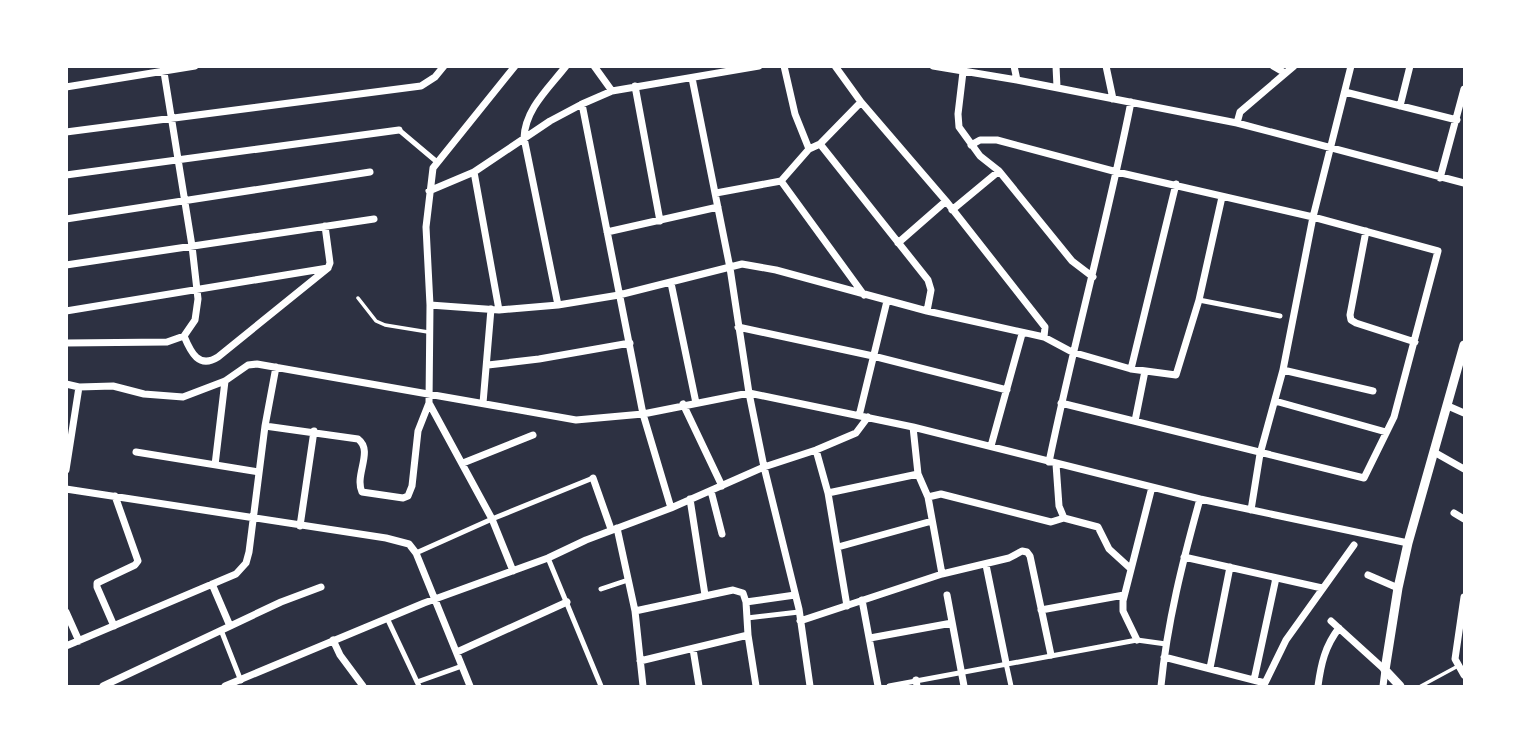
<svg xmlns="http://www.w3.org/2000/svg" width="1531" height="753" viewBox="0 0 1531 753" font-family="'IBM Plex Sans',sans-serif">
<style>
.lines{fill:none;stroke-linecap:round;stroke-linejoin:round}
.service{stroke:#fff;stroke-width:3.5}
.pedestrian{stroke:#fff;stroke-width:5}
.minor{stroke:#fff;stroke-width:7}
.tertiary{stroke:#fff;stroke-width:9}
</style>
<rect width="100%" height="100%" fill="#2d3142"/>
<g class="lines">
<path class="service" d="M358 298 376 321 385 325 428 332
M1421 686 1458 666"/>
<path class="pedestrian" d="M399 130 437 162
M1199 300 1280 316
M416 553 492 519 593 478
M548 558 601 686
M601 589 628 580
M387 618 419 686
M747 618 799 612
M221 630 241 681
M1006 663 1011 686
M417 682 462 666
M889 686 1137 640 1166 644"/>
<path class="minor" d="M594 66 612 91
M784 66 795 114 809 149
M835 66 861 102 946 201 1045 327 1044 337
M933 66 1017 80 1237 123 1464 183
M1014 66 1017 80
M1056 66 1057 87
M1106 66 1113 99
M1273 66 1285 73
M963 72 958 114 959 127 980 156 999 171 1072 261 1093 277
M692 78 730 268 749 393 764 467 799 609 810 686
M635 86 660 221
M66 87 195 66
M1345 92 1457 120
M582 104 643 414 671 508
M1400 106 1410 66
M1237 123 1240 112 1294 66
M66 132 421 86 435 77 444 66
M820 144 928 280 931 290 927 311
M971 145 980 140H997L1117 172 1313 217 1438 251 1394 417 1364 478 1061 403
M474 172 499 310
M66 175 399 130
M1440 178 1464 89
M781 181 864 295
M429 191 474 172 550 121 582 104 612 91 759 66
M716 193 781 181 809 149 820 144 861 102
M952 210 999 171
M66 219 370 172
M1366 231 1350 315 1351 320 1356 323 1415 342
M607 232 718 207
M898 243 946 201
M66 265 374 219
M671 283 696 403
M430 305 499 310 558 305 619 295 742 264 776 270 927 311 1044 337 1072 352 1131 369 1176 375 1199 300 1222 197
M558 305 524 138C525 109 549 88 566 66
M66 311 328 268
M738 327 873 356 1007 390
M184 336C191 353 199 369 218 357L328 268 330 263 325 226
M66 343 167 342 184 336 195 320 198 299 192 246 163 66
M488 365 539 359 630 343
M1131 369 1176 184
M1283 370 1373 391
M66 384 79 387 113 386 144 394 183 397 225 381 248 365 257 364 576 420 643 414 749 393 913 427 1200 499 1408 543
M1275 401 1386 432
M483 403 491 309
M683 404 722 486
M1448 406 1464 413
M859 416 887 301
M1135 421 1145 371
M265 426 358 439C374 451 354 475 362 492L403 498 408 496 412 486 418 431 429 403
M913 427 918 474 928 497 942 574
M991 446 1022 334
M816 450 828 493 847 606
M136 452 259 472
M1434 452 1464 469
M1049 462C1074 341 1107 223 1131 102
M463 463 533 435
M1056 464 1059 506 1064 518
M215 465 225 381
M66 470 79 387
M593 478 611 529
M66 489 386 538 409 544 416 553 470 686
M711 491 722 534
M828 493 918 474
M928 497 941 494 1051 522 1064 518 1098 527 1109 549 1131 569
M690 499 705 595
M1251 510 1260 454 1283 370 1313 217 1351 66
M1454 513 1464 519
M300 526 314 431
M617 528 635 611 643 686
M838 547 932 521
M1184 557 1322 588
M986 565 1006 663
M513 571 492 519 429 403 430 305 426 227 433 168 515 66
M1368 575 1398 588
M212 584 230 626
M947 595 964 686
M1464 597 1455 659 1464 675
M862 600 878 686
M1041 610 1124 595
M635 611 733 590 743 593 746 602
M66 612 79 641
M800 621 942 574 1009 558 1022 551 1027 552 1030 556 1051 655
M1331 621 1385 670 1383 686
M114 626 97 587V583L135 565 138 561 115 496
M870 638 952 623
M333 640 340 655 363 686
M1137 640 1123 611V601L1152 487
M66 646 236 574 246 563 249 552 265 426 276 367
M693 649 699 686
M457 652 567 602
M1164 657 1265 683 1286 640 1354 545
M640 661 748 635
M1210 668 1230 567
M916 680 917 686
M1254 680 1276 578
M103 686 281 602 321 587
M225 686 424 603 548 558 586 540 671 508 764 467 816 450 856 433 868 417
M756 686 748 635 746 602 795 595
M1161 686C1167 623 1183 560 1200 499
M1318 686C1321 664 1325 646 1339 628"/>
<path class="tertiary" d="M1400 686 1385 670 1398 588 1408 543 1464 345"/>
</g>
<rect width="1531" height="753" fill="none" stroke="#ffffff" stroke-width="136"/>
</svg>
